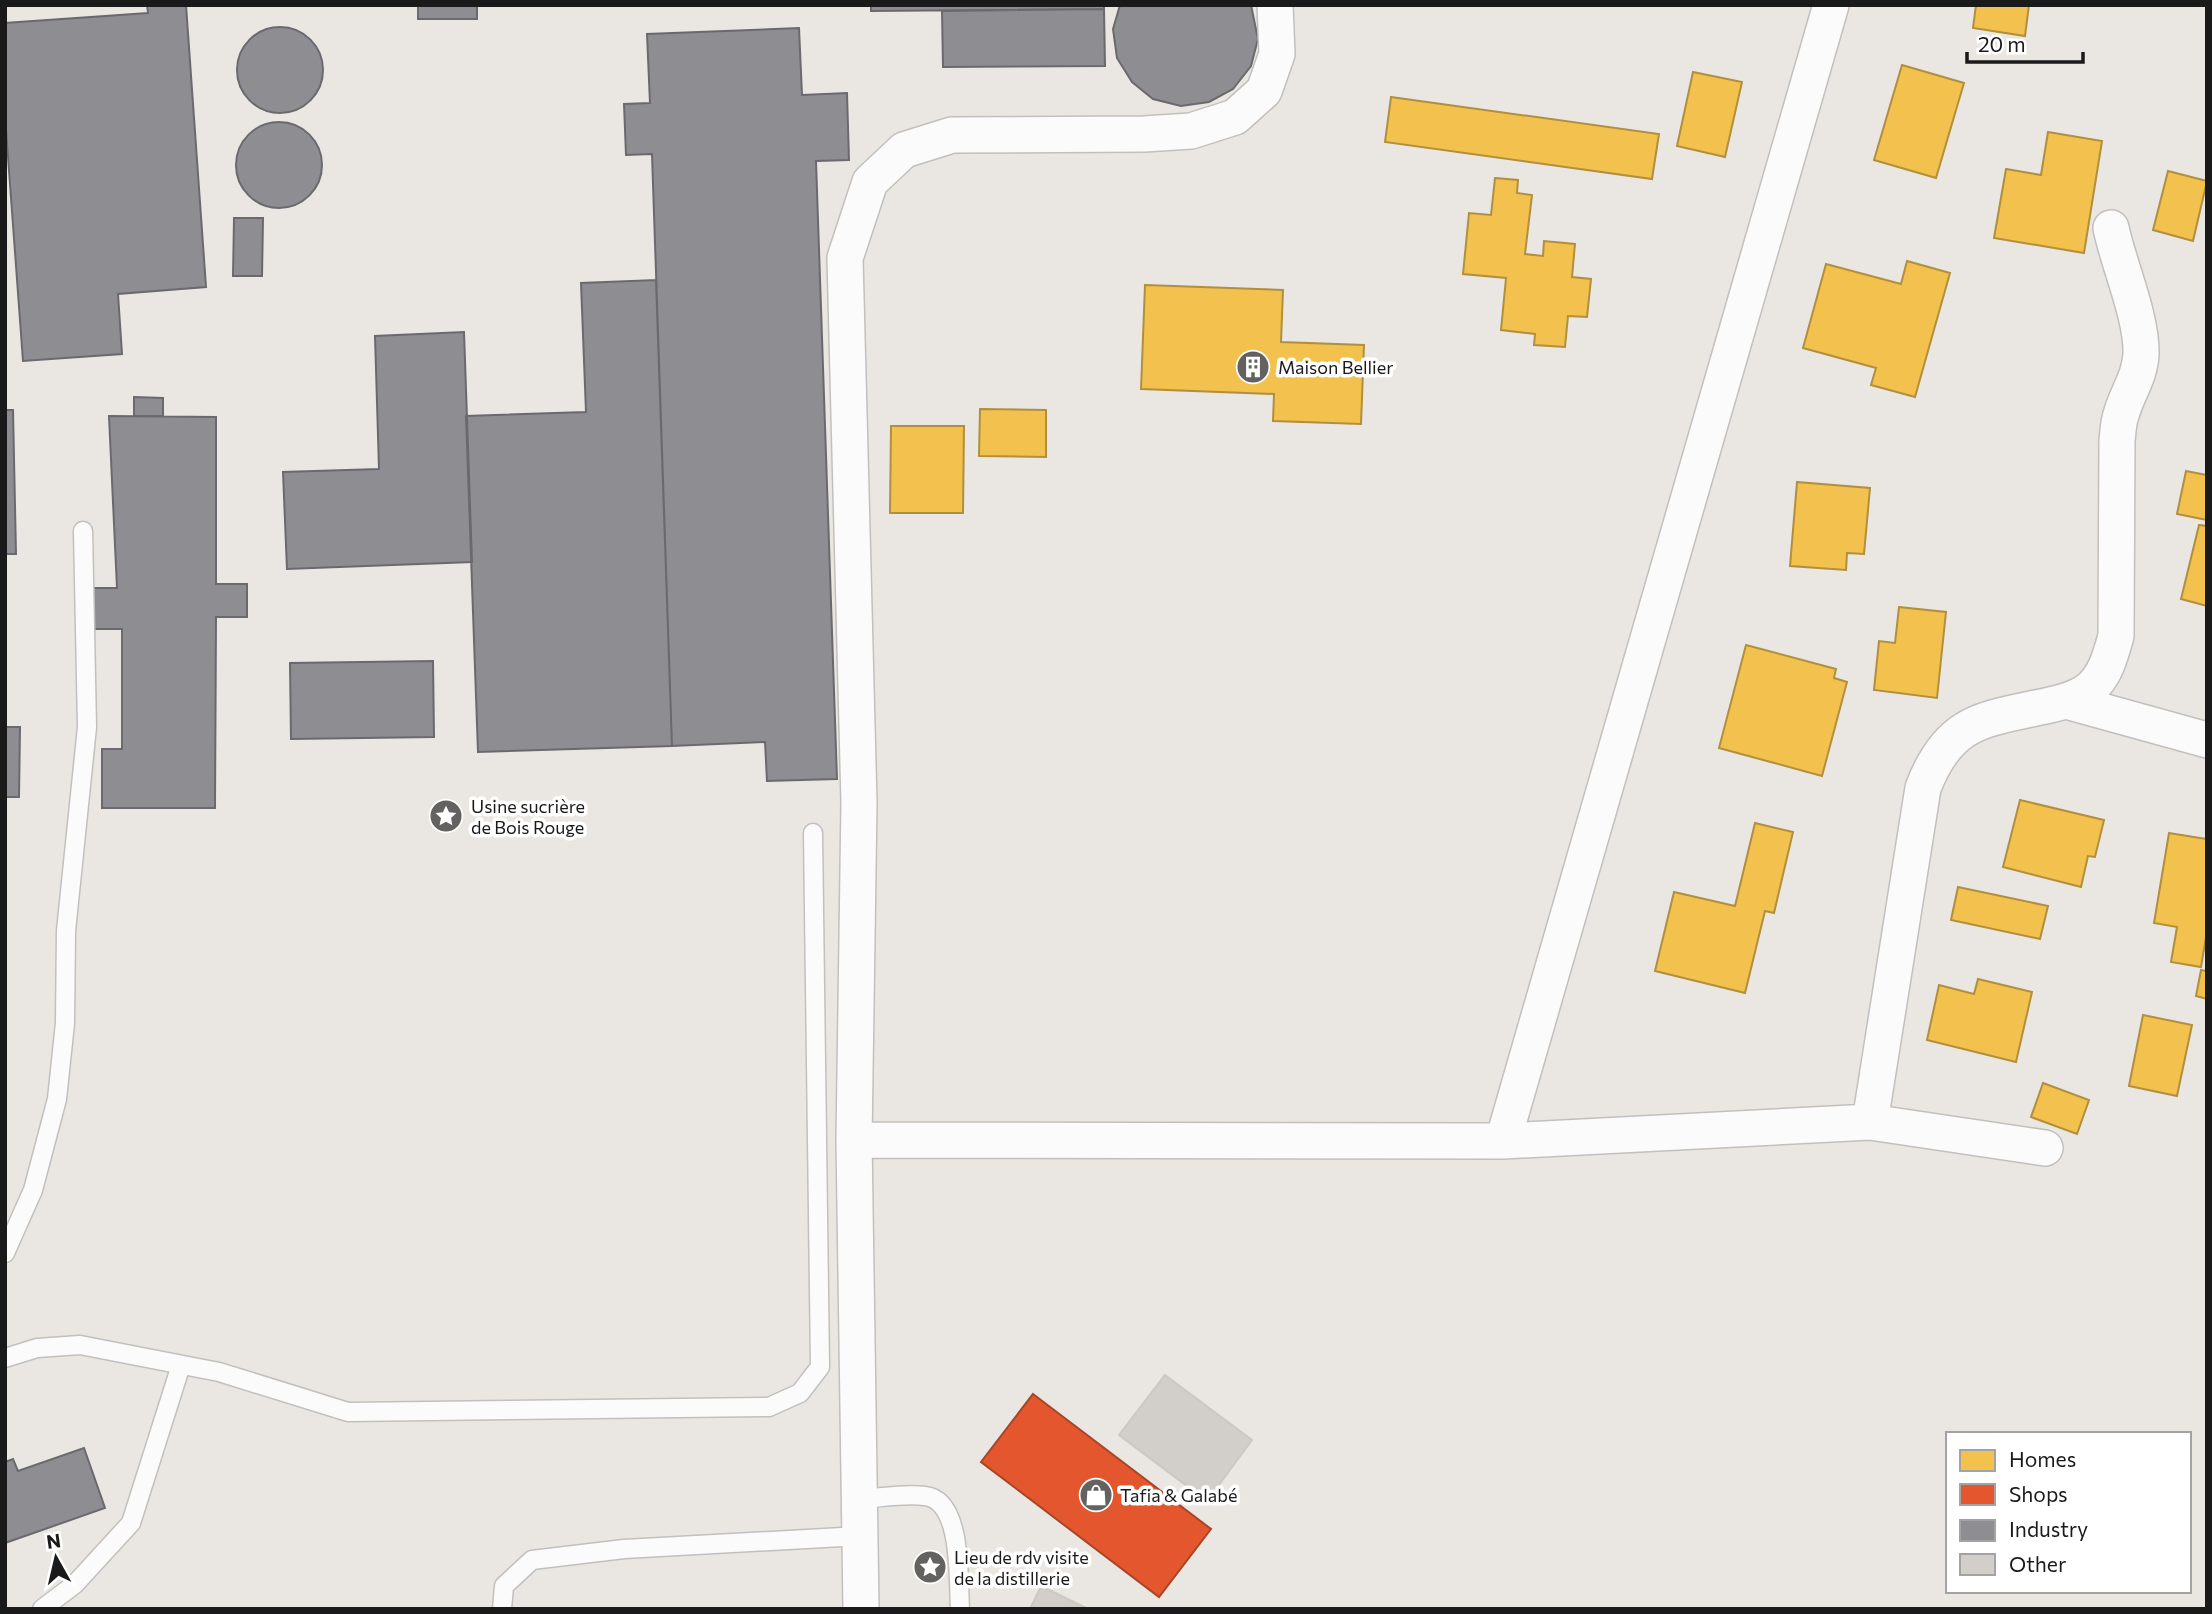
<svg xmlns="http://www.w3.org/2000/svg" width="2212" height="1614" viewBox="0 0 2212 1614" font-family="Commissioner,sans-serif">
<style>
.homes{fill:#f2c14e;stroke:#b18f3e;stroke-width:2}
.shops{fill:#e4572e;stroke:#a74528;stroke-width:2}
.industry{fill:#8d8d92;stroke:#6a6a6e;stroke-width:2}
.building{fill:#d2cfcb;stroke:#cdc8c3;stroke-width:2}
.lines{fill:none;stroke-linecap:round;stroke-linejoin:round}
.service-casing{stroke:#c2c0be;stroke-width:21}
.minor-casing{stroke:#c2c0be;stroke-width:38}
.service{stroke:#fcfbfb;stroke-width:18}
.minor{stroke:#fcfbfb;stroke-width:35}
.labels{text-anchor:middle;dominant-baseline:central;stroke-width:7;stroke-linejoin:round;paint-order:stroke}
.poi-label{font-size:18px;fill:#1a1a1a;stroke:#fff;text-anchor:start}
</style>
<rect width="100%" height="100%" fill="#eae7e2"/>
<path class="homes" d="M1976 5H2029L2025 36 1973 28Z
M1902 65 1964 83 1936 178 1874 160Z
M1693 72 1742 82 1725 157 1677 146Z
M1391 97 1659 134 1652 179 1385 142Z
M2048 132 2102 141 2084 253 1994 238 2006 169 2041 175Z
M2168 171 2207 181 2193 241 2153 230Z
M1495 178 1518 180 1517 193 1532 195 1525 254 1543 256 1544 241 1575 244 1572 277 1591 279 1587 317 1568 316 1565 347 1534 345 1535 334 1501 330 1506 278 1463 274 1469 213 1491 215Z
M1907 261 1950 273 1915 397 1871 385 1876 368 1803 348 1826 264 1901 284Z
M1145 285 1283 290 1281 342 1364 345 1361 424 1273 421 1274 394 1141 389Z
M980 409 1046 410V457L979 456Z
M891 426H964L963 513H890Z
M2186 471 2207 475V520L2177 514Z
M1797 482 1870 488 1864 554 1847 553 1846 570 1790 566Z
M2199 525 2207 526V606L2181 599Z
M1899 607 1946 612 1937 698 1874 690 1879 641 1895 643Z
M1746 645 1836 669 1834 678 1847 682 1822 776 1719 748Z
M2020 800 2104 820 2095 857 2088 856 2081 887 2003 867Z
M1755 823 1793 832 1774 913 1765 911 1745 993 1655 971 1674 892 1735 906Z
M2169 833 2207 839V931L2201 967 2171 962 2177 927 2154 923Z
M1958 887 2048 906 2040 939 1951 920Z
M2201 970 2207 971V999L2196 996Z
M1978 979 2032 992 2016 1062 1927 1040 1939 985 1974 994Z
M2143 1015 2192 1025 2177 1096 2129 1086Z
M2043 1083 2089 1100 2077 1134 2031 1117Z"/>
<path class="shops" d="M1033 1394 1211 1529 1159 1597 981 1462Z"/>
<path class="industry" d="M147 5H186L206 287 118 294 122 354 23 361 5 116V23L148 13Z
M418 5H477V19H418Z
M871 5H1104V9L871 11Z
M1120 5H1251L1258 39 1251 66 1233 89 1209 102 1181 106 1153 99 1132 82 1117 58 1113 29Z
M1104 9 1105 66 943 67 942 11Z
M237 70a43 43 0 1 1 86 0a43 43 0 1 1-86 0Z
M799 28 802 95 847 93 849 160 816 161 837 779 767 781 765 742 672 746 652 154 626 155 624 104 650 103 647 34Z
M236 165a43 43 0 1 1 86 0a43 43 0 1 1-86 0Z
M234 218H263L262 276H233Z
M656 280 672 746 478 752 466 416 586 412 581 283Z
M464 332 472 562 287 569 283 472 379 469 375 336Z
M134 397 163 398V416H134Z
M5 410H13L16 554H5Z
M109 416 216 417V584H247V617H216L215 808H102V749H122V629H92L91 588H117Z
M433 661 434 737 291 739 290 663Z
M5 727H20L19 797H5Z
M84 1448 105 1508 5 1543V1462L13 1459 18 1471Z"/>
<path class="building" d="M1165 1375 1252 1440 1207 1501 1119 1435Z
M1041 1586 1088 1609H1030Z"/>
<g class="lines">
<defs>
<path id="service" d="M5 1253 33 1190 57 1099 65 1023 66 931 87 727 83 531
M5 1358 37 1348 80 1345 219 1372 348 1412 769 1407 800 1393 820 1367 813 833
M859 1499C880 1498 904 1493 925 1496 963 1500 958 1580 960 1609
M42 1609 75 1584 131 1523 181 1365
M502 1609 504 1586 532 1560 624 1549 860 1536"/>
<path id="minor" d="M2066 701 2207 740
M1870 1122 1923 788C1950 718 1984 720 2050 705 2064 702 2084 696 2094 685 2107 671 2111 653 2116 636L2117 441C2118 433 2118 423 2121 415 2127 393 2140 377 2141 354 2142 317 2119 266 2111 228
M854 1140 1503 1141 1870 1122 2045 1148
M1503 1141 1831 5
M861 1609 854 1140 859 803 845 258 870 182 904 150 952 135 1144 134 1191 131 1235 117 1264 91 1277 54 1275 5"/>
</defs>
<use href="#service" class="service-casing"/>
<use href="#minor" class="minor-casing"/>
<use href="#service" class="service"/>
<use href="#minor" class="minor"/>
</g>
<defs>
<symbol id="building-disc" viewBox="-11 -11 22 22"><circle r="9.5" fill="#636260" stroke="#fff"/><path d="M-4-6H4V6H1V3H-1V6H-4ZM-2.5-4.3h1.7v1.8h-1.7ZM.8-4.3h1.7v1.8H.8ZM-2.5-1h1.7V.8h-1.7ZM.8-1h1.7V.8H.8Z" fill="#fff"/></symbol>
<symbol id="sight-disc" viewBox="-11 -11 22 22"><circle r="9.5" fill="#636260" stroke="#fff"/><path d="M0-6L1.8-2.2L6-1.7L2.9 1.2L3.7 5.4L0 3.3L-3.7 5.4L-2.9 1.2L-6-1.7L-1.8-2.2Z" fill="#fff"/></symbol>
<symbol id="shop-disc" viewBox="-11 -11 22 22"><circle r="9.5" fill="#636260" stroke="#fff"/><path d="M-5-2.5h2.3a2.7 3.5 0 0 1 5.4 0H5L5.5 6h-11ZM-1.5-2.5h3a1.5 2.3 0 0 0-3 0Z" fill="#fff"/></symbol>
</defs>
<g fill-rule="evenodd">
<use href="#building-disc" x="1234" y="348" width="38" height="38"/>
<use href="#sight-disc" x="427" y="797" width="38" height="38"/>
<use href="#shop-disc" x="1077" y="1476" width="38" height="38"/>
<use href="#sight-disc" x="911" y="1548" width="38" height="38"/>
</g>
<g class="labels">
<g class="poi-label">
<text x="1278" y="367">Maison Bellier</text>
<text x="471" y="806">Usine sucrière<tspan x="471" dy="21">de Bois Rouge</tspan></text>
<text x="1120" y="1495">Tafia &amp; Galabé</text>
<text x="954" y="1557">Lieu de rdv visite<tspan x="954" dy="21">de la distillerie</tspan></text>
</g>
</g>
<rect width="2212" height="1614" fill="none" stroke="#1a1a1a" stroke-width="14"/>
<rect x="1946" y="1432" width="245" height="161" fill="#ffffff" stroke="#a3a3a3" stroke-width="2"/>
<rect x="1960" y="1450" width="35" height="21" fill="#f2c14e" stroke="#a3a3a3" stroke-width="2"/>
<text x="2009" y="1467" font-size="21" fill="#1a1a1a">Homes</text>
<rect x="1960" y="1484" width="35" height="21" fill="#e4572e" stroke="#a3a3a3" stroke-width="2"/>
<text x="2009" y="1502" font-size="21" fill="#1a1a1a">Shops</text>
<rect x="1960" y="1520" width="35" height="21" fill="#8d8d92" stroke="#a3a3a3" stroke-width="2"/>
<text x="2009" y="1537" font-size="21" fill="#1a1a1a">Industry</text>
<rect x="1960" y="1554" width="35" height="21" fill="#d2cfcb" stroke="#a3a3a3" stroke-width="2"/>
<text x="2009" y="1572" font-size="21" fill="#1a1a1a">Other</text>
<g transform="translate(56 1558) rotate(352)" stroke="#ffffff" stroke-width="5" paint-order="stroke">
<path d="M0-5L12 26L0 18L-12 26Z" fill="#1a1a1a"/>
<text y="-10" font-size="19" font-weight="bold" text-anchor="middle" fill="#1a1a1a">N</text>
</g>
<path d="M1967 52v10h116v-10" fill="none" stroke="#1a1a1a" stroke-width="3.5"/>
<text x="1978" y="52" font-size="21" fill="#1a1a1a" stroke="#ffffff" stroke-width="5" paint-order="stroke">20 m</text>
</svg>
